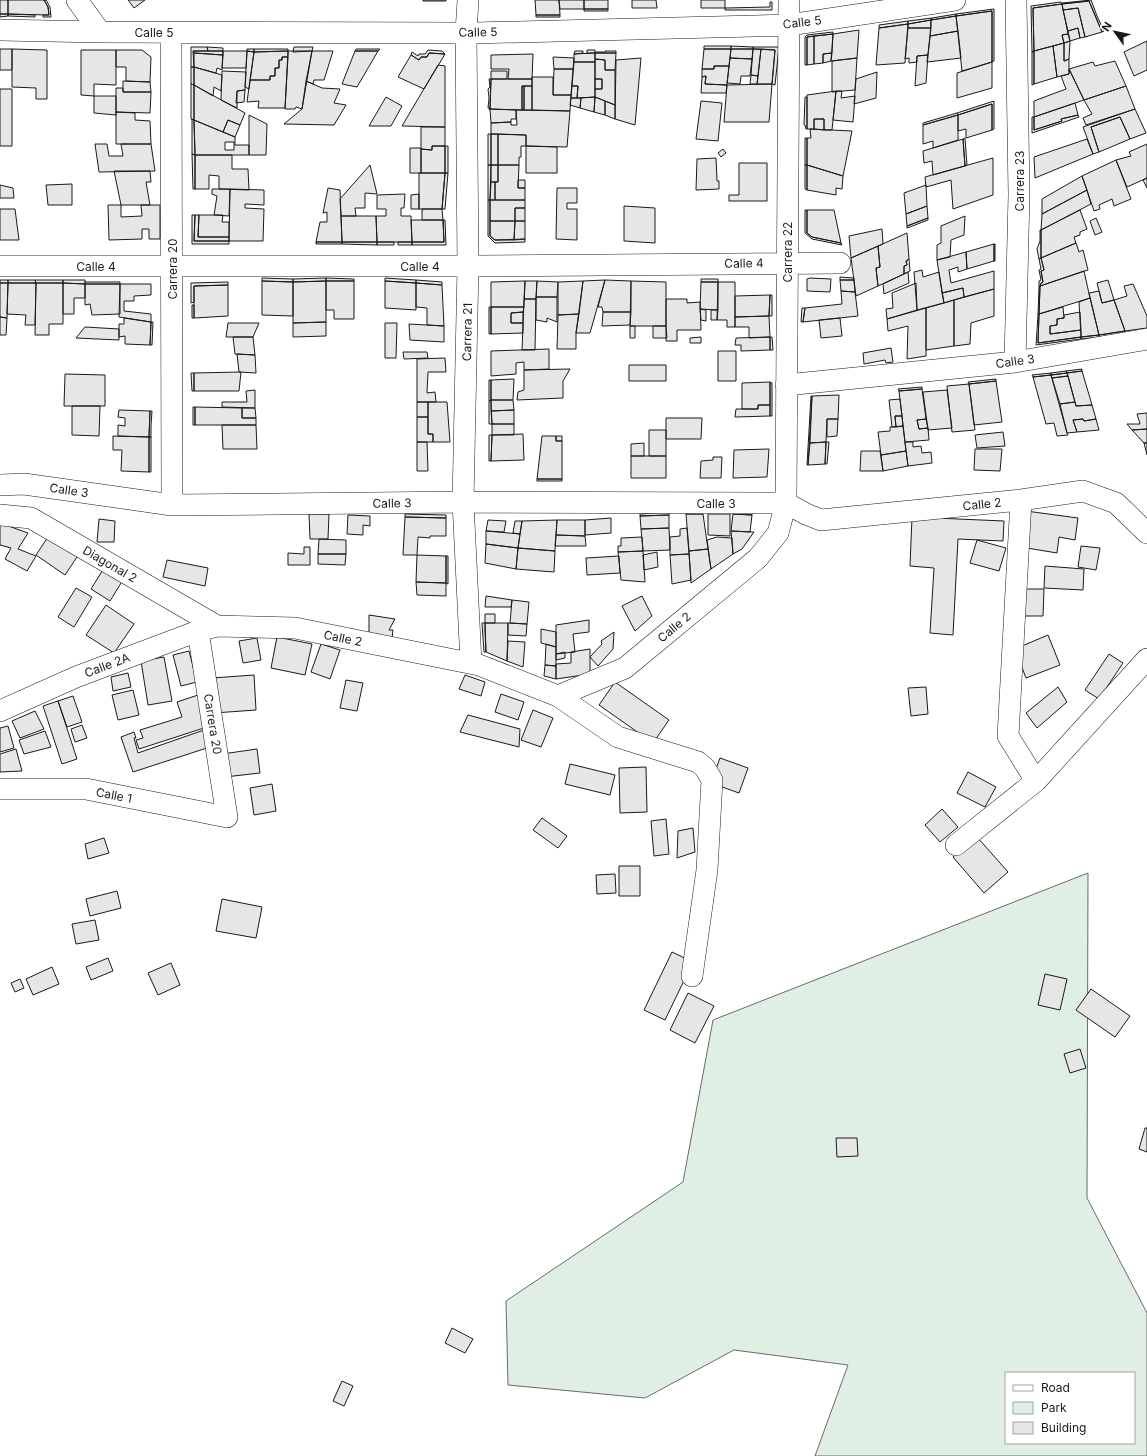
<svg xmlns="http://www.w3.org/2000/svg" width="1147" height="1456" viewBox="0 0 1147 1456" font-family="Inter,sans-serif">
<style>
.green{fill:#e0efe3;stroke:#6a6a6a;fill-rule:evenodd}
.building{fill:#e6e6e6;stroke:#1a1a1a;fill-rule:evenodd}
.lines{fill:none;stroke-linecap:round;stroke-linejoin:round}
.street-casing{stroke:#1a1a1a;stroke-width:22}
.street{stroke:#fff;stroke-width:21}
.labels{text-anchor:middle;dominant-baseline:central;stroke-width:3;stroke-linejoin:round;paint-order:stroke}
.street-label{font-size:12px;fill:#1a1a1a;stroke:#fff}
</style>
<rect width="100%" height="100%" fill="#fff"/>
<path class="green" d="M1088 873 1087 1198 1147 1313V1456H815L848 1365 734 1350 645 1398 508 1385 506 1301 683 1182 713 1020ZM1006 1373H1134V1443H1006Z"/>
<path class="building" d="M0 0H8V14H0Z
M8 0H44L48 7 49 15 8 14Z
M44 0H46L50 7 51 17H43V15H49L48 7Z
M128 0H145L134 8Z
M423 0H446V1H423Z
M535 0H559L560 15H536Z
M559 0H584V9H560Z
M584 0H608V9H584Z
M632 0H656L657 8H632Z
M701 0H725V8H701Z
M1091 0 1097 16 1104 31 1102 32 1089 1 1062 4V3Z
M1089 1 1102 32 1085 37 1078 8 1063 10 1062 4Z
M770 2H772V10H725V8L770 7Z
M1061 2 1062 4 1033 8 1034 51 1032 52 1031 6Z
M1062 4 1068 34 1062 35 1064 43 1034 51 1033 8Z
M1078 8 1085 37 1080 38 1078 28 1068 31 1063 10Z
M584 9H608V11H584Z
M994 9V61L992 62V11L956 16V14Z
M992 11V62L962 71 956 16Z
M0 14H8V16L0 17Z
M8 14 35 15V17L8 16Z
M956 14V16L931 20 932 18Z
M536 15H560V17H536Z
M956 16 958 31 930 36 931 20Z
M932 18 931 20 908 24V21Z
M931 20V28H908V24Z
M908 21V24L879 28V25Z
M908 24 905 63 876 65 879 28Z
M908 28H931L928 55 917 56V62L909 63V58L905 59Z
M1078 28 1080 38 1070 41 1068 31Z
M859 30 857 58 831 61 833 34Z
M958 31 961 58 927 62 930 36Z
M833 32V34L807 37V65H805V37L807 35Z
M833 34 832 53 823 54V63L814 64V36Z
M1068 34 1070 41 1064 43 1062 35Z
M814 36V64L807 65V37Z
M1070 41 1069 59 1064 61V43Z
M1147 41V70L1134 76 1124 52Z
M1064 43V61L1069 59V74L1057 77 1053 46Z
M704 46H731V49H704Z
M731 46 753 47V49H731Z
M1053 46 1057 77 1034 84V51Z
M191 47H207L208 51H193L194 67H191Z
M207 47 223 48V51H208Z
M294 47H313L312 51 293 52Z
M753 47H779L775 85 772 84 775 50 753 49Z
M0 49H12V70H0Z
M12 49 47 50V99H36V88L12 87Z
M247 49H254V52L247 51Z
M254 49H288V51L254 52Z
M356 49H380L378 51H355Z
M704 49H731L729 66H714V69H702Z
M731 49H753L752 59 730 58Z
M753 49H761L758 76 751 75Z
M761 49 775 50 772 84H757Z
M81 50H116V85L94 84V96L81 95Z
M116 50H142L151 57 150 82 126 81V67H116Z
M428 50 442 51 445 54 429 53 427 57H421L419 60 411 55 412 52 418 56 419 54H425Z
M587 50H595V53H587Z
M193 51H223V55L194 53Z
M223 51H247L246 68H222Z
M247 51 254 52 249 89 245 87Z
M288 51V57H282V60H279V68H275V76H270V80H250L254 52Z
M288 51H312L302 109 296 107 295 109H285Z
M312 51H333L324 80H314L313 84 306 81Z
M355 51H378L357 87 342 84Z
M575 51H583V53L574 54Z
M605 51H616V53H595V52H606Z
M1034 51V84L1032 85V52Z
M194 53 223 55 222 70 217 68 216 73 194 67Z
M429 53 445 54 424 89 398 77 411 55 419 60 421 57H427Z
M595 53V62H574V54Z
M595 53H616L615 70H605V60L595 59Z
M832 53 831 61 823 63V54Z
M533 54 532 79H508L509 69H491V55Z
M928 55 926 83 915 86 917 56Z
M282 57H288L285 108H258L259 101 247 102 250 80H270V76H275V68H279V60H282Z
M553 57 574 58 573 69H554Z
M641 58 635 125 615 119 616 60Z
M730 58 752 59 750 76H741L740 84 727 83Z
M857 58 855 90 832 92V61Z
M595 59 605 60V70H615V105L595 97V89H602V79H595Z
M1115 61 1126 86 1084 100 1069 69 1093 62 1095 66Z
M574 62H595V97L577 98 578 86H572Z
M992 62V88L957 98V73Z
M438 65 445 66V127L402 126Z
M714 66H729L727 85 705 84 706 76 702 77V69H714Z
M191 67H194V85L191 84Z
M194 67 222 75 221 91 214 87 213 96 194 85Z
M554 69H573L571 95H553Z
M1069 69 1084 100 1034 117V101L1066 89 1061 76 1069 74Z
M222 71 246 72 245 90 237 91V108L221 100Z
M491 71H507V79H491Z
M877 72 876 98 854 104 856 79Z
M751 75 758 76 757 84H750Z
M706 76 705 84 727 85 726 93H701L702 77Z
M532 77H553V95H571L570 111 532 110Z
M489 79H491L490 109 489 110 490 108H488L489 98 488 89 490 87Z
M491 79H532V86H522V110L490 109Z
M595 79H602V89H595Z
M123 81 150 82 151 92H123Z
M306 81 322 88 340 89 334 103 346 105 334 125 284 124 302 109Z
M191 84 194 85V120L191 119Z
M772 84 769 122H724L727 85Z
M194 85 245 113 240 125 228 120 223 132 194 120Z
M522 86H524V110H522Z
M524 86H532V110H524Z
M572 86H578L577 98H571Z
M1126 86 1135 109 1086 125 1083 118 1092 114 1084 100Z
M116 88H123V92H151L150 113 116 112Z
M0 89H12V146H0Z
M245 90 244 102 236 103 237 91Z
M836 91 832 130H824V119H814V129H807V95Z
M836 91H842L841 98 855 96 853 122 833 120Z
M94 96H116V115L94 113Z
M386 97 402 106 391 126H369Z
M595 97 594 112 580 108 581 98Z
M595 97 605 101V115L594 112Z
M805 97H807V129H806L805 125H804Z
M571 98H581L580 108 570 105Z
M605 101 615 105V119L605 115Z
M701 101 722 103 718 141 696 139Z
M994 101V129L992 130V104L958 115 957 113Z
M1075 103 1078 115 1061 119 1062 121 1034 130V117Z
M992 104V130L966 138V129L958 131V115Z
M490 109 516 110V119H511V122L491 123Z
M1135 109 1146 133 1130 139 1120 117 1091 127 1099 152 1093 154 1083 127Z
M516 110 570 111 567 147 526 146V135L491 134V123L511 122V125H517Z
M116 112 135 113V120L150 121 151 144H116Z
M957 113 958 115 923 125V123Z
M249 115 267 124 266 155H249Z
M958 115V140L933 148V141L923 144V125Z
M1078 115 1079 117 1032 133V117H1034V130L1062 121 1061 119Z
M1120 117 1130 139 1099 152 1091 127Z
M192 119 194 120 195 155 192 154Z
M814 119H824V130L814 129Z
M194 120 235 137V145H249V155H195ZM225 142H234V150H225Z
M228 120 240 125 235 137 223 132Z
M421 127H445V146H432V150L421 149Z
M810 129 852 131 843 176 807 165V138H811Z
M488 134H491V165H488Z
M491 134H498V165H491Z
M498 134 526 135V146H521V157H519V165H498Z
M805 138H807V165H805Z
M965 138 967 165 965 166 963 139Z
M963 139 965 166 933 175 932 161 924 163 923 151Z
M1087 139 1093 154 1035 178 1034 157Z
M95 144H107L109 156H123L121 144H151L155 171 99 172Z
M1147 144V178L1127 187 1116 160 1131 156 1129 152Z
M432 146H445V173H421V149L432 150Z
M445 146H448V173H445Z
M526 146 557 147V173H526Z
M410 148H421V173H410Z
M723 149 726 153 721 157 718 153Z
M192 154 195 155V189H193Z
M195 155H232V169H248L249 190 219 189V176L209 175V189H195Z
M716 158 717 181H719V189L696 190 697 159Z
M993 158V195L953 209 951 180 926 187 925 177Z
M1116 160 1131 199 1114 206 1112 199 1099 205 1100 209 1094 211 1082 176Z
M739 163H767V201H729V195H739Z
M370 165 377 194 365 193V208H355L356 216H341L340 199Z
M488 165H491L490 200H488Z
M491 165H498V182H491Z
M498 165H519L518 188H525V200H495V182H498Z
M805 165H807V190L805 189Z
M807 165 843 176 842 189 836 188V195L807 190Z
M114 171H150L151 182H146L150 205H121Z
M419 173H445L442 209H419Z
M445 173H448L445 209H442Z
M1082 176 1087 190 1042 214V199Z
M1147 178V188L1143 180Z
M518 180H525V188H518Z
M491 182H495V200H490Z
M72 184V205H48L46 185Z
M0 185 13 188 14 198H0Z
M926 185 927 206 906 214 904 193Z
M328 188 340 190 342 242H316L320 222H327V212L323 213Z
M557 188H577V203H567V209H577V240L556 239Z
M212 189H230L229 216 214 215 217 196 212 194Z
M230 189 264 190V205L245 204V208L264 209 263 241H229Z
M1087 190 1091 204 1041 230 1042 214Z
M405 194 404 208H401V216H411L412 242H377L376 216H386V209H377V195Z
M419 194V209H411V195Z
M488 200H490V236L495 240 525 239V242L495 243 488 236Z
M490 200H525V208H515V221H490Z
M108 205H121V217L142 216 141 205H160V239H149V229H142V239L109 240Z
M624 206 655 208V243L624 241Z
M927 206 928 218 907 226 906 214Z
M515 208H525V221H515Z
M0 209H15L19 240H0Z
M422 209H442L443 220H422Z
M805 210H807V233L812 237 841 243 842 245 812 239 805 233Z
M807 210H834L841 243 812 237 807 233Z
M1080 210 1087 229 1080 232V235L1074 237 1076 243 1041 258V230Z
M192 215H195L194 241H229V244H192Z
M195 215H199L198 237H229V241H194Z
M199 215H223L222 222H229V237H198Z
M341 216H376L377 242H342Z
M965 216 964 235 951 240 950 257 937 260V245L941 243V226Z
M928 218V220L907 228V226Z
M1096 218 1102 232 1095 235 1090 221Z
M411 220H443L444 242H412Z
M443 220H445L446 245H412V242H444Z
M490 221H515L514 240H495L490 236Z
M515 221H525V239L514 240Z
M882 229 883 244 851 258 849 236Z
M1040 230H1041V258L1039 259 1037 249 1040 241Z
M907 233 909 259 906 261 907 265 904 266V274L878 286 876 268 880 267 878 246Z
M316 242H342V244H316Z
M342 242H377V245L342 244Z
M377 242H394V245H377Z
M398 242H412V245H398Z
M1076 243 1079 252 1083 250 1088 270 1040 286 1041 283 1043 282 1041 271 1044 270 1041 258Z
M994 244V261L967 269 966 252Z
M994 244H995V261H994Z
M878 246 880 267 876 268 878 286 856 296 851 258Z
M966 252 967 269 958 272V267L949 270 951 283 994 271V289L964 297 963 288 942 293 937 260Z
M1041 258 1044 270 1041 271 1043 282 1041 283 1040 286 1039 287V281L1041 280 1039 270 1041 269 1039 259Z
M909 259 910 271 904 274V266L907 265 906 261Z
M922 270 923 277 939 272 944 303 917 310 914 272Z
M1084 271 1090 298 1039 314 1040 286Z
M908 272 909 283 884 294 883 284Z
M840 277 854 278V280H840Z
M262 278 293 279V282L262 281Z
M326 278V281L293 282V279Z
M326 278 354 279V281H326Z
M385 278 400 279 416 280V283L385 281Z
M810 278 831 279 830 292 807 291V279Z
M701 279H718V282H701Z
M0 280H8V283H0Z
M8 280H35L36 283H8Z
M35 280H63V283H36Z
M63 280H85V284L63 283Z
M416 280 442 282V285L416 283Z
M605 280 590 333H576L583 281Z
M605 280 631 281V312H603L602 307H598Z
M840 280H854L855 292 841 291Z
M1108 280 1114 300 1102 303 1097 283Z
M262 281 293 282V316L262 315Z
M326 281V322L293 323V282Z
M326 281H354V319H334V310H326Z
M385 281 416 283V310L385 308Z
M525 281 524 307H491V282Z
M525 281H537L536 299H524Z
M537 281 558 282 557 297H536Z
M583 281 579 314 558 315V282Z
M631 281 666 282V326H630Z
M85 282H120V284H85Z
M228 282V285L194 286V302L191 303V283Z
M701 282H718V310L700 309Z
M718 282H735V327H727V320H717Z
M0 283H8L7 318 0 317Z
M8 283H36L35 325H25L26 315 7 314Z
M36 283H63V324H49V335H35Z
M63 283 85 284V298H74V314H63Z
M416 283 442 285 444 326 427 325V308L416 307Z
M916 283 917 310 887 319 886 309 893 308 892 293Z
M85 284H120V314L92 315 90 304 85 305Z
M120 284H151V295L134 296V301H124V311L151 314V322L119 317Z
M1133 284 1147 316V328L1125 331 1114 300 1127 296 1124 286Z
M228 285V316L194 318V286Z
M1040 286 1039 314 1038 315 1039 287Z
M963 288 964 297 944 303 942 293Z
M994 289V316L971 323 970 344 954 346V300Z
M841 291 855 292 858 316 803 322 805 308 842 304Z
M1099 291 1102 303 1114 300 1125 331 1099 335 1089 293Z
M770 295 769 316 735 317V296Z
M770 295H772V316H769Z
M536 297H557V322L547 318V322L536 320Z
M1090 298 1099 335 1081 337 1079 302Z
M524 299H536L535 350H522Z
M666 299H687V303L700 302 701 330H677V341H666Z
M954 300V346L926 350V308Z
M192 305H194V318H192Z
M489 307H491V334H489Z
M491 307H524L523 312 511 313V323H523V333L491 334Z
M1063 307 1064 318 1057 319V325L1050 326V334L1081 330V337L1038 343 1039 314Z
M802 308H805L803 322H801Z
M926 308V356L907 359 908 326 888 331 887 319Z
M700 309 706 310V321L701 320Z
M711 310H718L717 320H711Z
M523 312V323H511V313Z
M603 312H631L630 325 602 326Z
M1080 312 1081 330 1050 334V326L1057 325V319L1064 318V315Z
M579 314 576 333V349H557L558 315Z
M1039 314 1038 343 1081 337V339L1036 345 1038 315Z
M769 316 770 337 749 338V327H735V317Z
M0 317 7 318 6 335H0Z
M124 318 151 322 150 345 125 344V336L119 337V324H124Z
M840 318 842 336 821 338 819 320Z
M151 322H153L152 345H150Z
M326 322V336L293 337V323Z
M228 323H259L253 337H226Z
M385 323H397L396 358H385Z
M409 324 444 326V342L410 340Z
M630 326H635V338H630Z
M653 326H666L667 338H653Z
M85 327 119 329V340L76 338Z
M1125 331V333L1099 337V335Z
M1099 335V337L1081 339V337Z
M233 337H253L255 355 235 354Z
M701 337V343H690V338Z
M770 337V350L741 351V345H735L736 338Z
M770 337H772L773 350H770Z
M891 348 893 362 886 363 885 360 864 364 863 353Z
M549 349V369L524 370V362L516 363V374L491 376V351Z
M718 351H736V381H718Z
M403 352H427L428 358 404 359Z
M237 354 255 355 256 373 239 372Z
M445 358 446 372H428L427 393 435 392 436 402H417V359Z
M629 365H666V381H629Z
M570 369 563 381V398L517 400 518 392 524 390V370Z
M1082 369V371L1067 373 1066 371Z
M1066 371 1067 373 1051 375V373Z
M1082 371 1092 405 1076 406 1067 373Z
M241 372 239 391H194V373Z
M191 373H194V391H192Z
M1051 373V375L1033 377 1032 375Z
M1067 373 1068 376 1052 378 1051 375Z
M65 374 105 375V406H64Z
M1051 375 1067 433 1068 435 1057 436 1054 423 1046 424 1033 377Z
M1068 376 1075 402 1060 404 1052 378Z
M514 379 513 400H491V380Z
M996 379V381L969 384 968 382Z
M489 380H491V400L489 401Z
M996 381 1002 422 974 425 969 384Z
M770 382V405H758V409H742V383Z
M770 382 772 383V416H770Z
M969 384 975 430 952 432 947 386Z
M922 387V389L899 391 898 389Z
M922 389 926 419 917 420 919 429 928 428 929 440 905 442 899 391Z
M255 390V408L222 407V402H247L246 391Z
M947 390 952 428 928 430 923 392Z
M839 395 838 419H827L826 442 810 443 812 396Z
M811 396H812L808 465H807Z
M900 399 902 416H895L896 427H892L889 400Z
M491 400 492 424H489V401Z
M491 400H513L514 410 491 411Z
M417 402H428V417H417Z
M428 402H447L450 442H433V434H428Z
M1075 402 1076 406 1092 405 1096 419 1084 421 1083 419 1073 420 1077 432 1067 433 1060 404Z
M758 405H770V416L735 417 736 409H758Z
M72 406H100L99 436 72 435Z
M193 407H195V425H193Z
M195 407 242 408V418H256V425H195Z
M242 408H255L256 418H242Z
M119 410 150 411 149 437 118 436V425L125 426V418L118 417Z
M514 410V424H492L491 411Z
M150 411H152L151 426V437H149Z
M1147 413V429L1132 430 1127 424H1140L1137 414Z
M895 416H902L903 426 896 427Z
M417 417H428V434H433V442H417Z
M666 418H702L701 439H666Z
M827 419H838L837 436 827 437Z
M926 419 928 428 919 429 917 420Z
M1083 419 1084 421 1096 419 1099 430 1077 432 1073 420Z
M492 424H514V435H492Z
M222 425H256L257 449H223Z
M903 426 906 451 881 455 878 432 890 431V427Z
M1147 429V443H1144L1132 430Z
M649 430H666V456H649Z
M1003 432 1005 446 977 448 975 435Z
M523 434 524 460 491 461 492 435Z
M489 435H492L491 461H489Z
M113 436 149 437V472L121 471 122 450H113Z
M542 436H556V441H562V479H537Z
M556 436H562V441H556Z
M149 437H151V472H149Z
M417 442H427L428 471H417Z
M826 442 825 464 808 465 810 443Z
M826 442H829L827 464H825Z
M905 442H913V447L921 446 922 453 931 452 932 463 908 466Z
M644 443V456H631V444Z
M1144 443H1147V455Z
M769 449 767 477 733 478 734 450Z
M975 449H1002L1000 471 974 470Z
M861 451H880L883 471H860Z
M906 451 908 466 883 471 881 455Z
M631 456H666V478H631Z
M713 457H722L721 478H700L701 461 713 460Z
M537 479H562V481H537Z
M1026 511 1078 518 1075 540 1059 537 1057 553 1021 547Z
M669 512V515L640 516V514Z
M686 512H703V514H686Z
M733 512 752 513V515L733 514Z
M309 514H329L328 539H310Z
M405 514 446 515V518L405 517Z
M686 514H703L708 549 689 551Z
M708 514H730V536L708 535Z
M733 514 752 515 750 532 731 531Z
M348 515 370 516V526L363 525V535L347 534Z
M669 515V528L641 529 640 516Z
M405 517 446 518V536H430V538L418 537 417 555H403Z
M912 517 1004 521 1003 541 958 539 953 635 930 633 934 568 910 566Z
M611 518V533L585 535V520Z
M99 519 115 521 114 542H97Z
M488 520 506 521 504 532 486 531Z
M557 520 555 551 518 548 522 521Z
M557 520H585V536L556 535Z
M515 521H522L520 534 513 533Z
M0 523 28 533 18 549 36 556 27 571 5 559 11 548 0 545Z
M669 528 670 550 643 551 641 529Z
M687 528 689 554 670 555V537L680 536V529Z
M486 531 520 534 518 548 486 544Z
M731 531 754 532 742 549 733 554Z
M50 534 79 554 65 575 36 555Z
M556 535 585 536 586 546H555Z
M642 537 643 551 618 552V546H621V538Z
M717 537 732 538 733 554 711 569 707 540Z
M319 539 346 540V554H318Z
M977 540 1006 548 999 571 970 563Z
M486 544 518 548 516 569 485 563Z
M1081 546 1100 548 1096 570 1078 567Z
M304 547H310V565H288V553L304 554Z
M518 548 555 551 554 572 516 569Z
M708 549 711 569 691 583 689 551Z
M643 551 645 582 621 580 618 552Z
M657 552 658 567 644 570 643 555Z
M318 554H346L345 565 318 564Z
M689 554 691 580 672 584 670 555Z
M417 555 446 556V583L416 582Z
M446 556H448V584L446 583Z
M619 556 620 573 587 575 586 558Z
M167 560 208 568 205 586 163 577Z
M1045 566 1084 569 1083 590 1044 588Z
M104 568 123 580 110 601 91 589Z
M416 582 446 583V596L417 595Z
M76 588 92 597 74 627 58 617Z
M1021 589H1044L1043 616H1021Z
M486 596 512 600 511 607H485Z
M642 596 652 616 635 631 622 606Z
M512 600 529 602 527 624 510 623Z
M106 605 134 624 114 653 86 635Z
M485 614H495V623H485Z
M369 615 395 619 389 630H393L392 638 369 634Z
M589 620V632L573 634 575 652 556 654V625Z
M482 623H485V630L486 652H484Z
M485 623H508L507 661 486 652Z
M508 623 527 624 526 636 508 635Z
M541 629 556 632V647L541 643Z
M614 632 613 649 598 666 590 657 602 644 601 641Z
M1048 635 1060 665 1026 678 1015 649Z
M277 637 312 644 305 675 271 668Z
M257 638 261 660 243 663 239 641Z
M508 641 525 642 523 667 507 661Z
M321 644 340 650 330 679 311 672Z
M546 644 556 647V666L545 665Z
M590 649V674L556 679V664L571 663V652Z
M189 651 197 682 181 686 173 655Z
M565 652V658L556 660V654Z
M1109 654 1123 663 1099 699 1085 690Z
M164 657 172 701 148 705 141 661Z
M545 665 556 666V679L544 676Z
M128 673 131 687 113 691 111 677Z
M254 675 256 710 214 713 212 678Z
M465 675 485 682 481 696 459 689Z
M346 680 363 683 357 711 340 708Z
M615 682 669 720 653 743 599 705Z
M926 687 928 714 911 716 908 688Z
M1058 687 1067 702 1037 728 1026 713Z
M133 690 139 715 118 720 112 695Z
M204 693 210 726 139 749 136 740 143 738 140 730 182 717 177 702Z
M501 694 524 702 518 720 495 712Z
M73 696 82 722 67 727 58 701Z
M58 701 77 759 62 764 43 706Z
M533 710 553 718 541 747 521 740Z
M35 711 44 729 20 738 12 721Z
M468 715 520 729 519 747 460 732Z
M82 725 87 738 75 742 71 729Z
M8 726 14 748 0 752V728Z
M204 730 210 747 133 772 121 737 134 732 136 738H134L138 753Z
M45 731 51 747 24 754 19 740Z
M16 749 22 771 0 772V754Z
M257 749 260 773 225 777 222 754Z
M720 758 748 768 739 793 711 783Z
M570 764 615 775 610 795 565 784Z
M646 767 647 812 620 813 619 768Z
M968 772 996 787 985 807 957 793Z
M272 784 276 811 254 815 250 788Z
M942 809 958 827 940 842 925 825Z
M542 818 567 836 558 848 533 830Z
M666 819 669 854 654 856 651 821Z
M693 828 695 852 677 858 678 831Z
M977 837 1008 872 984 893 953 857Z
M104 838 109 853 88 859 85 844Z
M619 866H640V896H619Z
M615 874 616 893 597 894 596 875Z
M117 891 121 908 90 916 86 899Z
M222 899 262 907 256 938 216 931Z
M95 920 99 940 76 944 72 924Z
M672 952 693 962 665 1020 644 1010Z
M108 958 113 971 91 980 86 967Z
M171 963 180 985 158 995 148 973Z
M52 967 59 984 33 995 26 979Z
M1045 974 1067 979 1060 1010 1038 1005Z
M20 979 24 988 15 992 11 983Z
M1091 989 1130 1016 1115 1037 1076 1010Z
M688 993 714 1006 695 1043 670 1030Z
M1080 1049 1086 1068 1070 1073 1064 1054Z
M1145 1128H1147V1152L1139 1149Z
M836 1138H857L858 1156 837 1157Z
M452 1328 473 1339 465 1353 445 1343Z
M342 1381 353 1386 344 1406 333 1401Z"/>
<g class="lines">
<defs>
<path id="street" d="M77 0 100 32
M468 0 466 33 468 266 463 502 471 663
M0 30 100 32 475 33 789 25 955 0
M171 32 172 505
M0 266H477L840 263
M1015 362 1019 195 1016 0
M786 385 1015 362 1147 339
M0 485 24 484 172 505 463 502 786 503 806 514 821 520 1021 500 1083 491 1116 503 1147 533
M1021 500 1008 736 1036 781
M0 515 31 518 217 626
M558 696 618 737 698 762 705 768 712 780 707 870 692 976
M0 711 76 677 198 631 217 626 295 628 479 665 558 696 625 668 758 558 778 533 786 503 789 0
M0 789H86L227 817 198 631
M956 845 1036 781 1147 659"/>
</defs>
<use href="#street" class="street-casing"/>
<use href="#street" class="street"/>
</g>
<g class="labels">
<g class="street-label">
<text transform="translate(802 22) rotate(-7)">Calle 5</text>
<text x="154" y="32">Calle 5</text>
<text transform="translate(478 32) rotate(-1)">Calle 5</text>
<text transform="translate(1019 181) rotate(-90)">Carrera 23</text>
<text transform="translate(787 252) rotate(-90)">Carrera 22</text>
<text transform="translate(744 263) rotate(-1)">Calle 4</text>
<text x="96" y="266">Calle 4</text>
<text x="420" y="266">Calle 4</text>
<text transform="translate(172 269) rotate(-90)">Carrera 20</text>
<text transform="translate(467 332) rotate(-89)">Carrera 21</text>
<text transform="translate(1015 361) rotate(-8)">Calle 3</text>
<text transform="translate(69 490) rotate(8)">Calle 3</text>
<text transform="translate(392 503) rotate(-1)">Calle 3</text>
<text x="716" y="503">Calle 3</text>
<text transform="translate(982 504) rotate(-6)">Calle 2</text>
<text transform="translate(110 564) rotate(30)">Diagonal 2</text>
<text transform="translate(674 627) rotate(-40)">Calle 2</text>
<text transform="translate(343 638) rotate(11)">Calle 2</text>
<text transform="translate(107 665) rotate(-21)">Calle 2A</text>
<text transform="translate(213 724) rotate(81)">Carrera 20</text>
<text transform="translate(114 795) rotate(11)">Calle 1</text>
</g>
</g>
<rect x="1005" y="1372" width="130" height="72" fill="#ffffff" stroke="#a3a3a3"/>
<rect x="1013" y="1385" width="20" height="6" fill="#ffffff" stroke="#a3a3a3"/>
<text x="1041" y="1392" font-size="12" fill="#1a1a1a">Road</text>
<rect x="1013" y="1402" width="20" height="12" fill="#e0efe3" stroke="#a3a3a3"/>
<text x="1041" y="1412" font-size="12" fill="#1a1a1a">Park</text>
<rect x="1013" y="1422" width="20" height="12" fill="#e6e6e6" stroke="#a3a3a3"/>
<text x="1041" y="1432" font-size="12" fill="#1a1a1a">Building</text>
<g transform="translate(1115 32) rotate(303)" stroke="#ffffff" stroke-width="3" paint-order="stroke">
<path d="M0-3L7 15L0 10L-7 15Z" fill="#1a1a1a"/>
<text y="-6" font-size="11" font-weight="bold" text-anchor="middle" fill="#1a1a1a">N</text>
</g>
</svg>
